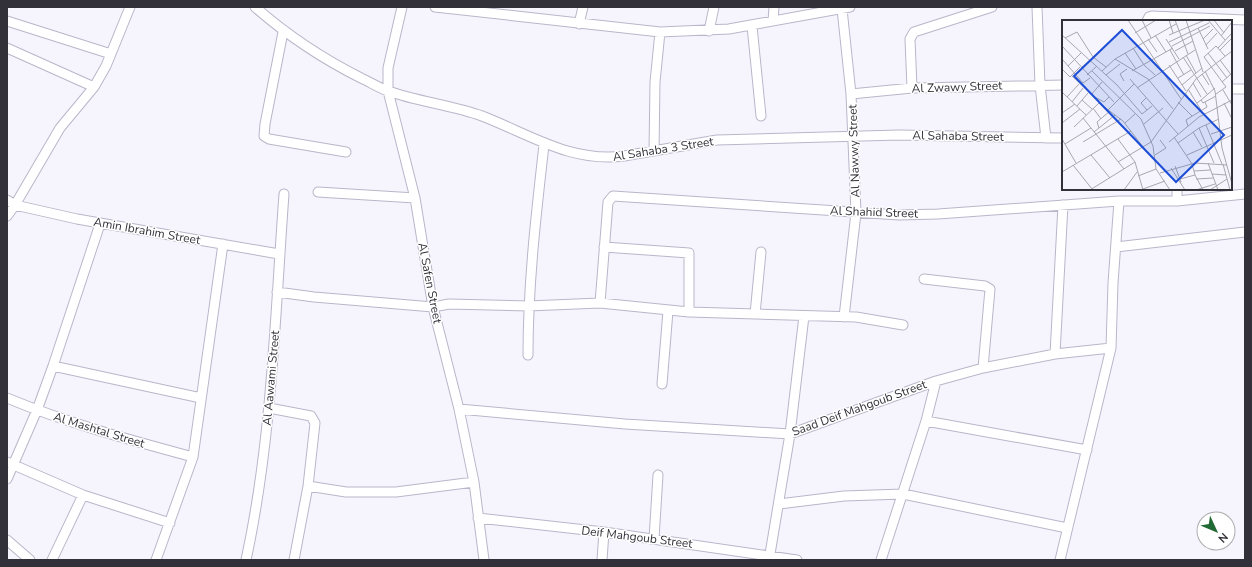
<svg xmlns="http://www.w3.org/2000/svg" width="1252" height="567" viewBox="0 0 1252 567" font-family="'Nunito Sans',sans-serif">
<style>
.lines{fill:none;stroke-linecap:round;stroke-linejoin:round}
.street-casing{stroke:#b8b7ca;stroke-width:11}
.street{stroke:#fff;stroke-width:9}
.labels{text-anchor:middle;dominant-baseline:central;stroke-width:3;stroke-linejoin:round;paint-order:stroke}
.street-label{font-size:12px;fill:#323139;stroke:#fff}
.inset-road{fill:none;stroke:#a8a7af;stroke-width:1}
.view{fill:#1d4ed8;fill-opacity:0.15;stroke:#1d4ed8;stroke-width:2}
.inset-edge{fill:none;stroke:#323139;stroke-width:2}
</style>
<rect width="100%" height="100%" fill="#f6f5fd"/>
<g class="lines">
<defs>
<path id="street" d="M255 7C288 36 321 58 361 78 370 82 379 88 388 91 419 102 452 105 482 116 529 134 571 163 624 156L717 140 899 135 1063 138
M402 7 388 68V91L415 198 433 307 459 409 474 482 484 560
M435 7 660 32 729 29 850 7
M1037 7 1040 85 1046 138
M842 9 851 94 856 213 844 317
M7 21 111 54
M773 21 774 7
M1147 21 1149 17 1152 16 1245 20
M579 24 583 7
M752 26 761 116
M709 31 714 7
M283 32 265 124 264 136 269 139 346 152
M7 48 94 87
M912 88 910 39 914 32 992 7
M1231 89H1245
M851 94 912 88 1063 85
M654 151 655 82 660 32
M1177 189V201
M318 192 415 198
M7 200 15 205 77 219 279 254
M7 216 15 205 60 128 94 87 106 66 130 7
M604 247 689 253V312
M1116 247 1245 232
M924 279 985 286 990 289 983 368
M277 292 314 297 433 307 449 304 528 306 600 303 689 312 856 317 903 325
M600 303 608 202 613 196 899 215 938 214 1119 201H1177L1245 194
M755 314 761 252
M1055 354 1063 205
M528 355C528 284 536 215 544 145
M53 366 201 398
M662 384 668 311
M7 398C67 423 130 440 193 457
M269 408 311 416 315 423 308 486 294 560
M459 409 625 424 790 434 936 381 983 368 1055 354 1111 348
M926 421 1087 450
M7 462 83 495 170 523
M7 479 37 410 53 366 100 224
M308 486 346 492H396L474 482
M779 504 844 496 903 494 1067 528
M478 518 604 532 797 560
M654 539 658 475
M7 540 30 560
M52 560 83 495
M156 560 193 457 223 244
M246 560C272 440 275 316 284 194
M602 560 604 532
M769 560 790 434 804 316
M881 560 926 421 936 381
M1060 560 1111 348 1113 283 1119 201"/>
</defs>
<use href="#street" class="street-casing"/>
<use href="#street" class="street"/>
</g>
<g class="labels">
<g class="street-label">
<text transform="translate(957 87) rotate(-2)">Al Zwawy Street</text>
<text transform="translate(958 136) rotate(1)">Al Sahaba Street</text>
<text transform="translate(663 149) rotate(-9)">Al Sahaba 3 Street</text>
<text transform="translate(854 151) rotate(-92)">Al Nawwy Street</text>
<text transform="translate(874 212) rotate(2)">Al Shahid Street</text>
<text transform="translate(147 231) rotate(10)">Amin Ibrahim Street</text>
<text transform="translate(430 283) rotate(79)">Al Safen Street</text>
<text transform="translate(271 378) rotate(-85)">Al Aawami Street</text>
<text transform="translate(859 408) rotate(-20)">Saad Deif Mahgoub Street</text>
<text transform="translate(99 430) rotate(17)">Al Mashtal Street</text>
<text transform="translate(637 537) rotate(7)">Deif Mahgoub Street</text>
</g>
</g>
<g transform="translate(1062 20)">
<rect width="170" height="170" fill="#f6f5fd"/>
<path class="inset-road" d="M66 0 119 79M80 0 89 18M107 0 111 13M113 0 126 34M124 0 141 52M146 0 163 20M152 0 162 13M136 8 146 29M73 13 94 0M0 15 55 65 80 94 90 86M93 15 104 32M107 15 143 0M129 16 148 6M159 16 170 2M3 18 15 12 31 37 44 47M86 19 95 32M104 19 117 39M141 19 151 9M107 22 147 3M144 25 155 13M0 26 52 82M110 26 129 16M71 28 82 45 93 55M156 28 170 13M108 30 114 41M158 30 169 19M113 31 131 21M63 33 74 49M146 33 165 58M124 35 134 53M121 37 145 74M0 39 21 63 28 58M53 39 86 59 111 89M158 40 170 56M114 41 122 55M107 45 124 71M6 46 19 33M19 48 28 40M0 49 8 57 18 47M30 51 79 99 91 126 94 149 108 170M40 51 53 39 114 4M70 51 111 28M143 51 153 71 160 128 170 164M140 54 147 65M9 55 31 76 42 82 47 77M25 55 35 46M44 55 58 44M116 58 129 50M68 59 116 114M62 61 58 54 65 49M160 62 169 54M131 63 139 77M120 65 140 48M75 68 133 30M126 69 139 90M161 70 170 85M0 72 24 95M123 73 132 85M154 74 164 67 142 37 154 26 163 36M29 75 40 62M5 77 17 64M84 78 79 83 85 90M20 80 30 89M139 80 153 68M10 82 21 68M116 82 130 96M135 83 139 80 141 83 154 76M162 83 170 99M15 86 26 73M31 88 39 99M46 90 72 64M0 93 13 84M21 98 62 149M0 103 18 89M63 103 73 94M82 104 101 88M144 105 160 144M126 106 124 100 145 87 143 82M12 107 37 83 61 101 81 127M37 108 35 102 48 91M137 108 152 143M32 112 53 95M131 112 140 127M149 114 170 107M112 117 130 144 133 155 141 170M0 119 14 143M56 119 73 142 81 170M21 122 59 99M107 122 137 97 170 80M116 123 137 108 157 99M3 124 29 108M29 135 48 158M93 135 104 128 98 120M125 135 170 115M56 142 89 122 134 59 170 31M146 143 156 170M161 144 168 170M11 145 30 169M113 146 119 162 118 163M109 148 123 170M132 151 148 150M0 152 69 111M98 153 133 143 165 145M150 154 164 155M76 156 94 149M118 159 133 155M134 159 151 158M81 169 103 161M28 170 73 142M62 170 75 152M134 170 153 164M148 170 165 159"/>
<path class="view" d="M60 10 162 115 114 162 12 56Z"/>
<rect width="170" height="170" class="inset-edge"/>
</g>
<rect width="1252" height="567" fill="none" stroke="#323139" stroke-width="16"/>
<g transform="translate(1216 531) rotate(134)"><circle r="19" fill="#ffffff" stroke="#adadb0"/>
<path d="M0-3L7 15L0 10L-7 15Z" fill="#216935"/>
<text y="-6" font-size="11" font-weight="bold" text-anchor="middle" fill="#323139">N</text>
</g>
</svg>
